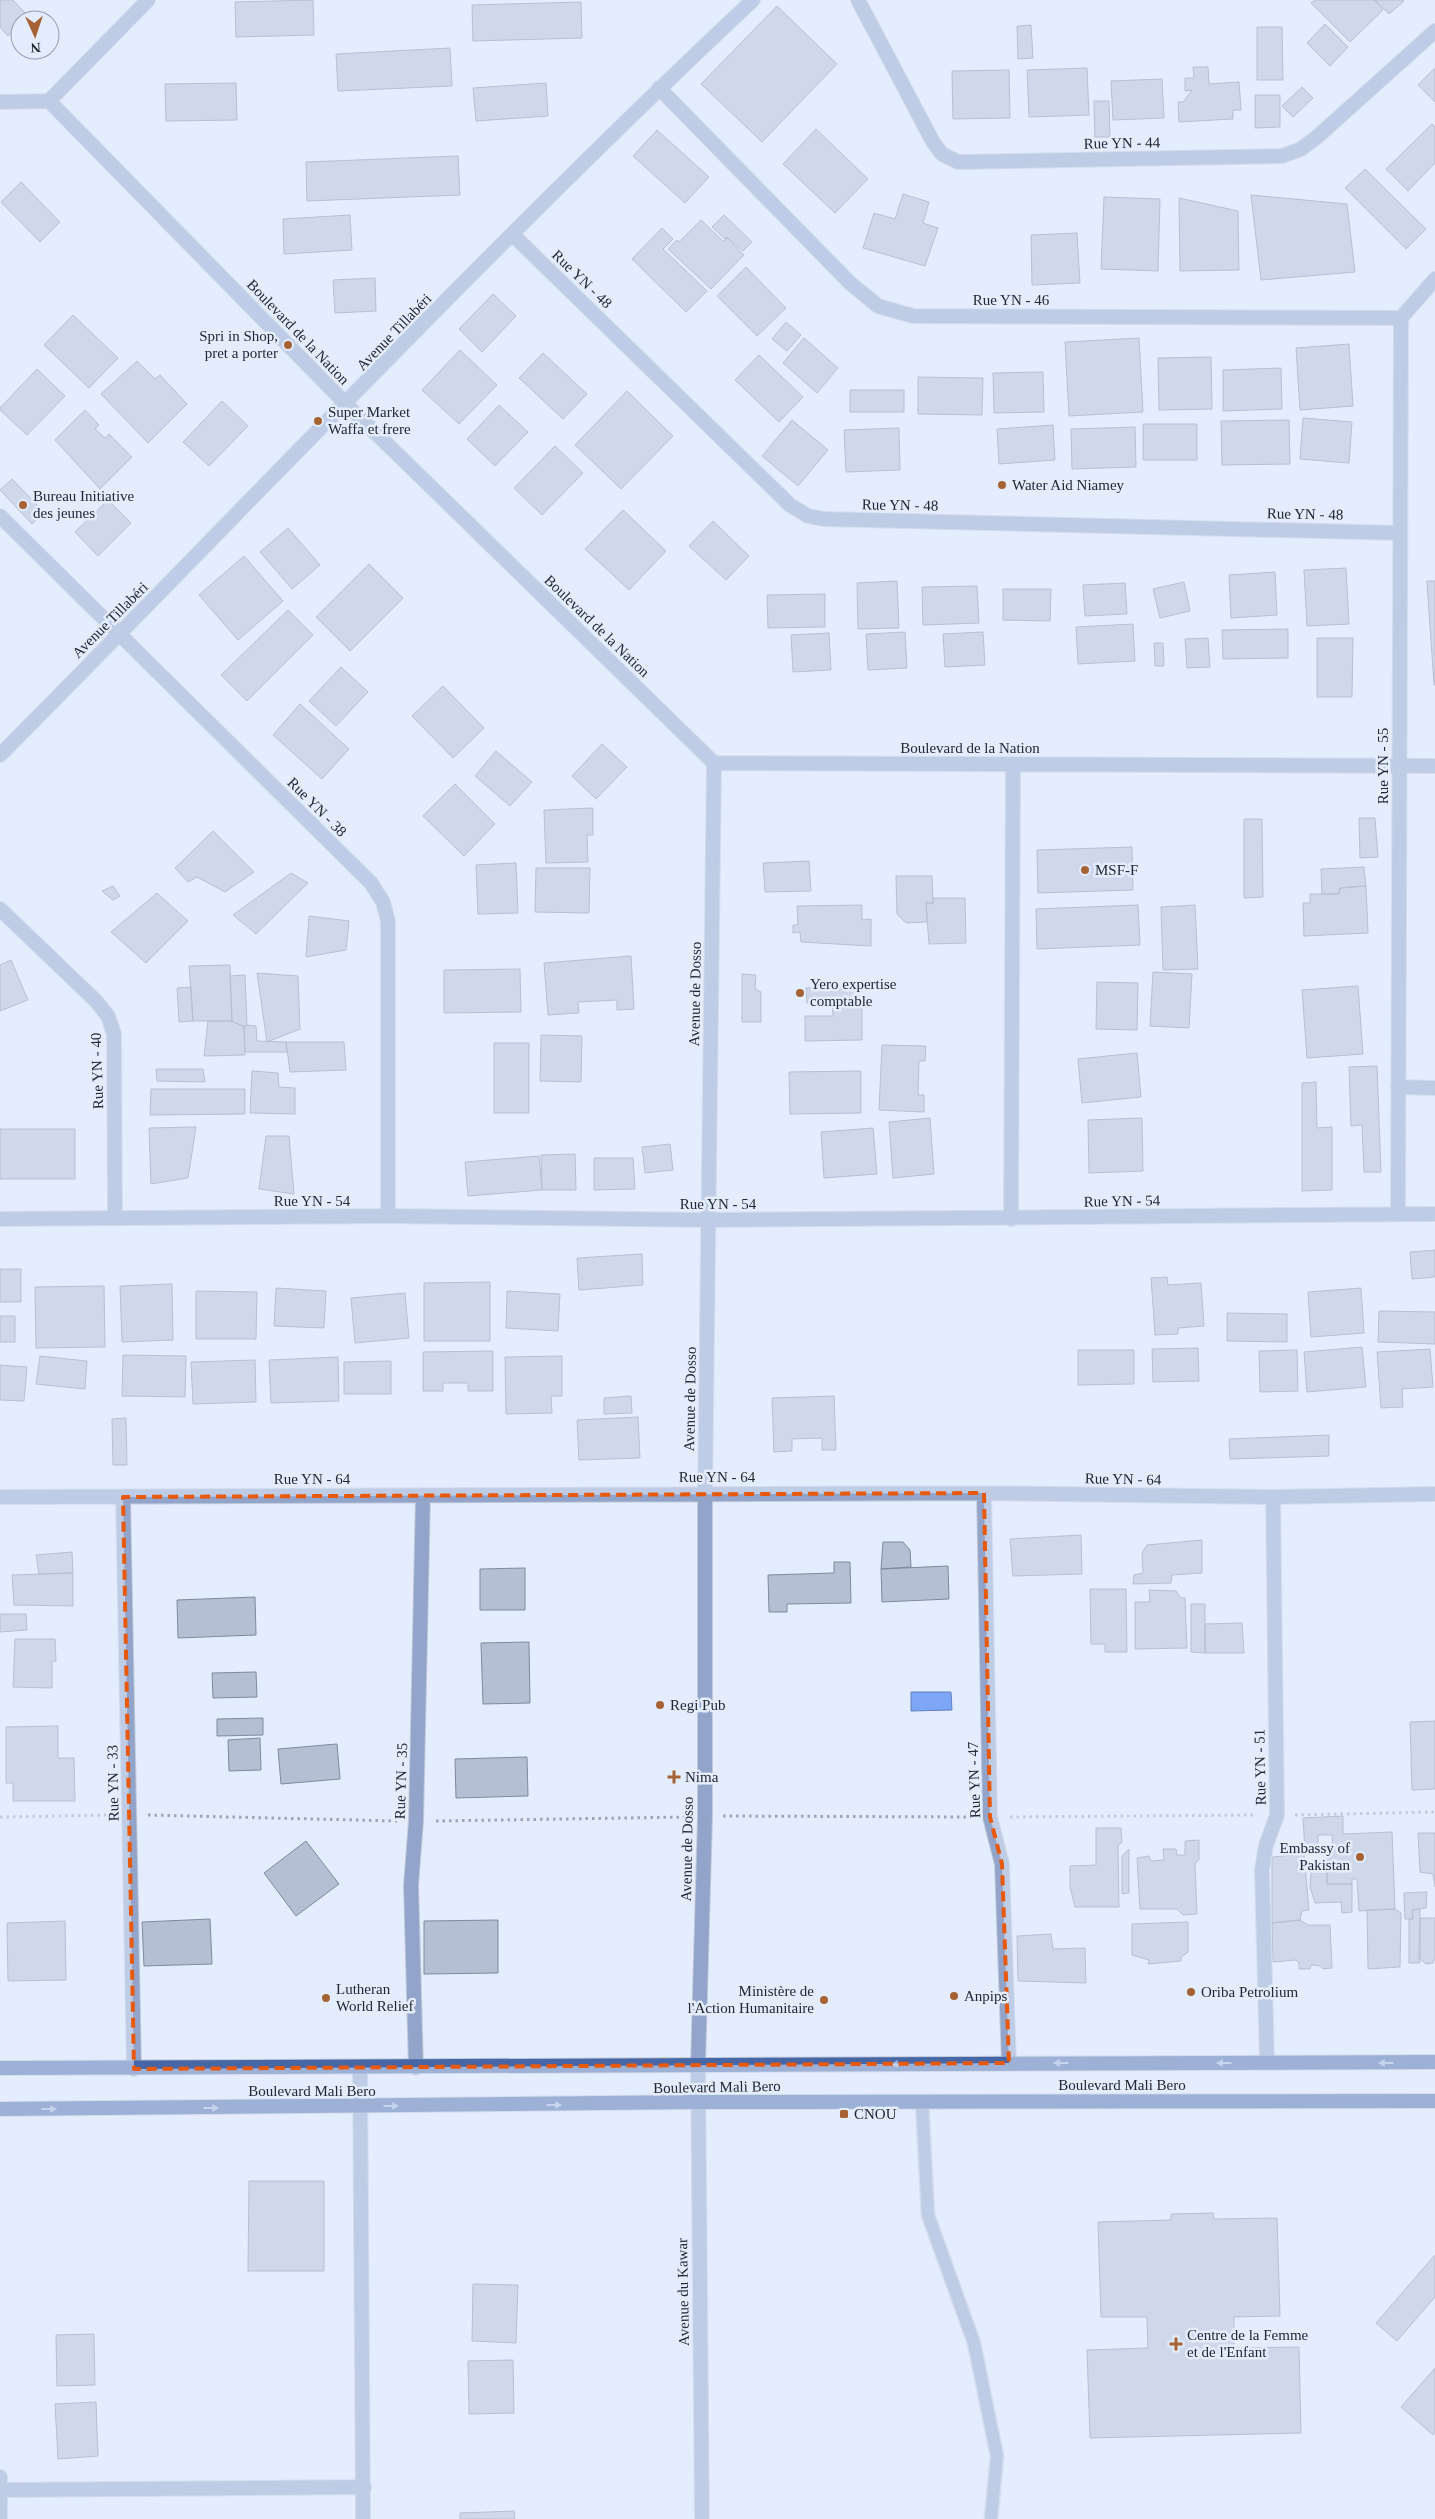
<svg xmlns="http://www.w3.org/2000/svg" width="1435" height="2519" viewBox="0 0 1435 2519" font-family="'Times New Roman',serif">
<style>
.water{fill:#7ea6f7;stroke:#6380bb}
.building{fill:#b4bfd3;stroke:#808a9d}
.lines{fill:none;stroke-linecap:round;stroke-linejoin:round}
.service-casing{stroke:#c1cad9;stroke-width:15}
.minor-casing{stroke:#c1cad9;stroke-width:16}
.tertiary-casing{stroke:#c1cad9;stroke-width:16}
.primary-casing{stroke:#c1cad9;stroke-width:16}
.path{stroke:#9ea5b3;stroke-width:3;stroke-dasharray:2.5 4;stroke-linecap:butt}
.service{stroke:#92a4c9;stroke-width:12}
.minor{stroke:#92a4c9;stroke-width:14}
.tertiary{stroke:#92a4c9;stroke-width:14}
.primary{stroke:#4766a6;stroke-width:14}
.oneway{fill:#a5b7db}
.marked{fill:none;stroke:#e8590c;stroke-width:4;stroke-dasharray:10 6;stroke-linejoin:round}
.poi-dot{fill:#a66232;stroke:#e4edfe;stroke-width:2}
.labels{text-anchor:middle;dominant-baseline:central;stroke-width:5;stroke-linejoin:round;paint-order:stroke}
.street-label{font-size:15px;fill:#242830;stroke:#e4edfe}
.poi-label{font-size:15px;fill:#242830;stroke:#e4edfe;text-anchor:start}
</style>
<rect width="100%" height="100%" fill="#e4edfe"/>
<path class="water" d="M911 1692H951L952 1710 911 1711Z"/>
<path class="building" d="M0 0H13L29 17 25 20H20V25L8 36 0 27Z
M313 0 314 35 236 37 235 2Z
M1315 0H1374L1383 10 1350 42 1311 3Z
M1375 0H1403L1404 1 1389 14Z
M581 2 582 38 473 41 472 5Z
M777 6 837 64 762 142 701 84Z
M1325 24 1348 47 1330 66 1307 43Z
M1031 25 1033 58 1018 59 1017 26Z
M1257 27H1282L1283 80H1257Z
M450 48 452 86 338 91 336 54Z
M1193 67H1208L1209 84 1239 82 1241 110H1233V119L1179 122 1178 102H1183L1192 90 1185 91V78H1194Z
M1087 68 1089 115 1029 117 1027 70Z
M1435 68V102L1418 85Z
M1009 70 1010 118 953 119 952 71Z
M1162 79 1164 118 1113 120 1111 81Z
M236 83 237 120 166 121 165 84Z
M546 83 548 116 476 121 473 88Z
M1302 87 1313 98 1293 117 1282 106Z
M1255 95H1280V127L1255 128Z
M1094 101H1109L1110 137H1095Z
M1432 124 1435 127V163L1408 191 1386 169Z
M816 129 868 179 835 213 783 164Z
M657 130 709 177 685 203 633 156Z
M458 156 460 195 307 201 306 162Z
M1365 169 1426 229 1406 249 1345 188Z
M21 182 60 222 40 242 1 202Z
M903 194 929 202 923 223 938 228 925 266 863 248 874 213 895 219Z
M1251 195 1347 204 1355 272 1261 280Z
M1104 197 1160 199 1158 271 1101 269Z
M1179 198 1238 211 1239 270 1180 271Z
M350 215 352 250 284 254 283 219Z
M724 215 752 242 743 251 727 237 725 239 712 227Z
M701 220 723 241 727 238 744 255 711 289 668 249 677 240 679 242Z
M662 228 673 239 663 249 707 291 686 312 632 259Z
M1077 233 1080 283 1032 285 1031 235Z
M746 267 786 308 757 336 717 296Z
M375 278 376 311 335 313 333 280Z
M493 294 516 316 482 352 459 329Z
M73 315 118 358 89 388 44 345Z
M786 322 801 335 787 351 772 339Z
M804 338 838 368 817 393 783 363Z
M1139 338 1143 412 1069 416 1065 342Z
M1349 344 1353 406 1300 410 1296 348Z
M460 350 497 385 459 424 422 390Z
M543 353 587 394 563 419 519 378Z
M759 355 803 397 779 422 735 380Z
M1211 357 1212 409 1159 410 1158 358Z
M137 361 155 379 160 375 187 404 148 443 101 394Z
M1281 368 1282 409 1223 411V370Z
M37 369 65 396 27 435 0 410V408Z
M1043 372 1044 412 994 413 993 373Z
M918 377 983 378 982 415 918 414Z
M850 390H904V412H850Z
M627 391 673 436 621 489 575 445Z
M222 401 248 426 209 466 183 442Z
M499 405 528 432 495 466 467 439Z
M85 410 99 425 95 429 105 438 109 434 132 457 100 489 55 440Z
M1303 418 1352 422 1349 463 1300 459Z
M792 420 828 450 798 486 762 456Z
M1289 420 1290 464 1222 465 1221 421Z
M1143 424H1197V460H1143Z
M1053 425 1055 460 999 464 997 429Z
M1135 427 1136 467 1072 469 1071 429Z
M899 428 900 470 846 472 844 430Z
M555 446 583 473 542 515 514 488Z
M12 479 44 512 32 524 0 490Z
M108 500 131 523 98 556 75 532Z
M623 510 666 551 629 590 585 549Z
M713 521 749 556 726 580 689 546Z
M288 528 320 565 292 589 260 552Z
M244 556 283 601 238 640 199 595Z
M369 564 403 598 350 651 316 617Z
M1346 568 1349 624 1307 626 1304 570Z
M1275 572 1277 615 1231 618 1229 575Z
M897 581 899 628 858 629 857 583Z
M1427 581H1435V685H1434Z
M1184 582 1190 611 1160 618 1153 589Z
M1125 583 1127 614 1085 616 1083 585Z
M977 586 979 623 923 625 922 587Z
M1003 589H1051L1050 621 1003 620Z
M825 594V627L768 628 767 595Z
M288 610 313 635 247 701 221 675Z
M1133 624 1135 661 1078 664 1076 627Z
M1288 629V658L1223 659 1222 630Z
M905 632 907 668 868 670 866 634Z
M983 632 985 665 945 667 943 634Z
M829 633 831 670 793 672 791 635Z
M1208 638 1210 667 1187 668 1185 639Z
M1317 638H1353L1352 697H1317Z
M1154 643H1163L1164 666H1155Z
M341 667 368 692 336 726 309 701Z
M443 686 484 728 453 758 412 716Z
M300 704 349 749 322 779 273 735Z
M602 744 627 767 596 799 572 776Z
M496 751 532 782 510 806 475 776Z
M455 784 495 824 464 856 423 816Z
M593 808V835H587L588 862 546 863 544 810Z
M1359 818H1375L1378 857 1360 858Z
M1244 819H1262L1263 897 1244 898Z
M213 831 254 872 225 892 197 877 188 882 175 868Z
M1132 847 1133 890 1038 893 1037 850Z
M809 861 811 891 765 892 763 863Z
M516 863 518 913 478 914 476 865Z
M1364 867 1366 886 1340 888 1339 894H1322L1321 869Z
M536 868H590L589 913 535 912Z
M291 873 308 883 256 934 233 915Z
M896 876H932L933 904 926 902 927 922 906 923 897 914Z
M113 886 120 896 113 900 102 891Z
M1366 886 1368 933 1304 936 1303 903H1310V894H1339L1340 888Z
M157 893 188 921 146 963 111 932Z
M933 898H965L966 943 929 944 926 902 933 904Z
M862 905V920L871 919V946L801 942 800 932 793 933V925H798L797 906Z
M1138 905 1140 945 1037 949 1036 909Z
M1195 905 1198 969 1163 970 1161 907Z
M309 916 349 921 346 950 306 957Z
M631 956 634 1009 617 1010V1000L578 1002 579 1013 548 1015 544 963Z
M11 960 28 1000 0 1011V965Z
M230 965 232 1021H193L189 966Z
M520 969 521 1012 444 1013V970Z
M1153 972 1192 974 1189 1028 1150 1026Z
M257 973 298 976 300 1029 267 1042Z
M742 974 756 975 755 989 761 992V1022H742Z
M245 975 247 1025 244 1027 232 1021 230 976Z
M1097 982 1138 983 1137 1030 1096 1029Z
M862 986V1040L805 1041V1016H833L832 1003H807L806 988Z
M1358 986 1363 1054 1307 1058 1302 990Z
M191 987 193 1021 179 1022 177 988Z
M208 1021H232L244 1027 245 1055 204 1056Z
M247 1025 256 1026 257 1041 286 1042 287 1052H245L244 1027Z
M541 1035 582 1036 581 1082 540 1081Z
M286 1042H344L346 1070 290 1072Z
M494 1043H529V1113H494Z
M882 1045 926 1046 925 1061H919L918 1095H924V1112L879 1110Z
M1137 1053 1141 1097 1082 1103 1078 1059Z
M1377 1066 1381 1172H1364L1362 1125 1351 1126 1349 1067Z
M156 1069H203L205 1082 157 1081Z
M252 1071 278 1073 279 1087 295 1088V1114L250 1113Z
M861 1071V1113L790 1114 789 1072Z
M1316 1082 1317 1128 1332 1127V1190L1302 1191V1083Z
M151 1089H245V1114L150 1115Z
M930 1118 934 1174 893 1178 889 1122Z
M1142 1118 1143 1171 1089 1173 1088 1120Z
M196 1127 188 1178 151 1184 149 1128Z
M873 1128 877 1174 824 1178 821 1132Z
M0 1129H75V1179H0Z
M266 1136H289L294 1194 259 1189Z
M670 1144 673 1170 645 1173 642 1147Z
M575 1154 576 1190H542L541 1155Z
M539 1156 542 1190 468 1196 465 1162Z
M594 1158H633L635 1189 594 1190Z
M1435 1250V1277L1412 1279 1410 1252Z
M642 1254 643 1285 579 1290 577 1258Z
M0 1269H21V1302H0Z
M1167 1277 1168 1285 1201 1283 1204 1326 1178 1328V1334L1155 1335 1151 1278Z
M490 1282V1341H424V1283Z
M172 1284 173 1340 122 1342 120 1286Z
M104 1286 105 1347 36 1348 35 1287Z
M276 1288 326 1291 324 1328 274 1326Z
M1361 1288 1364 1333 1311 1337 1308 1292Z
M196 1291 257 1292 256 1339H196Z
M507 1291 560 1294 558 1331 506 1328Z
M405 1293 409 1338 355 1343 351 1298Z
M1379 1311 1435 1312V1344L1378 1342Z
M1227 1313 1287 1314V1342L1227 1341Z
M0 1316H15V1342H0Z
M1362 1347 1366 1387 1307 1392 1304 1352Z
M1198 1348 1199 1381 1153 1382 1152 1349Z
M1430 1349 1433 1387 1402 1389 1403 1407 1381 1408 1377 1352Z
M1078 1350H1134V1384L1078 1385Z
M1297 1350 1298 1391 1260 1392 1259 1351Z
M493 1351V1391H468V1383H443V1391H423V1352Z
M123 1355 186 1356 185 1397 122 1396Z
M40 1356 87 1361 85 1389 36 1384Z
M562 1356V1396H551L552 1413 506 1414 505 1357Z
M338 1357 339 1401 271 1403 269 1360Z
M255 1360 256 1402 193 1404 191 1362Z
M391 1361V1394H344V1362Z
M0 1365 27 1367 24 1401 0 1400Z
M631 1396 632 1413 604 1414V1398Z
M834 1396 836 1450H822V1438L792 1439V1451L774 1452 772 1398Z
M638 1417 640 1458 579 1460 577 1420Z
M126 1418 127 1465H113L112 1419Z
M1329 1435V1456L1230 1459 1229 1439Z
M1081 1535 1082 1574 1013 1576 1010 1539Z
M1202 1540V1573L1172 1575 1171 1583 1133 1584 1134 1575 1143 1573 1142 1553 1147 1545Z
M883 1542H903L910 1550 911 1567 881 1569Z
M72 1552 73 1573 39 1574 36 1555Z
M834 1562H850L851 1603 787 1604V1612H769L768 1575 834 1573Z
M948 1566 949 1599 882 1602 881 1569Z
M525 1568V1610H480V1569Z
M73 1573V1606L14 1605 12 1575Z
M1090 1589H1126L1127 1652H1105V1644H1091Z
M1149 1590 1176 1591 1181 1598H1185L1187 1648 1135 1649V1602H1150Z
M255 1597 256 1635 178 1638 177 1600Z
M1191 1604H1205V1653L1191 1652Z
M0 1614H26L27 1630 0 1632Z
M1242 1623 1244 1653H1205V1624Z
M15 1639H55L56 1661 52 1662V1688L13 1687Z
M529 1642 530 1703 483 1704 481 1643Z
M256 1672 257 1697 213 1698 212 1673Z
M263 1718V1735L217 1736V1719Z
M1435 1721V1789L1412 1790 1410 1722Z
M58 1726V1758H74L75 1801H13V1783H6V1727Z
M260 1738 261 1770 229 1771 228 1740Z
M337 1744 340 1779 281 1784 278 1749Z
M527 1757 528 1796 456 1798 455 1759Z
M1343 1816V1834L1392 1832 1395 1909 1359 1911 1357 1879H1352V1884H1327L1326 1849H1333L1332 1835H1318V1849L1305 1850 1303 1818Z
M1096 1828H1121L1122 1842 1118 1846 1119 1907H1075L1070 1887V1866L1096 1865Z
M1418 1833H1435V1887L1433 1874 1420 1872Z
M1199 1840V1860L1195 1864 1197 1914 1183 1915 1177 1909H1140L1137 1858 1149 1856 1151 1861 1164 1860 1163 1849H1176L1177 1855H1185V1841Z
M306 1841 339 1884 296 1916 264 1873Z
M1129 1849V1893L1122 1894V1856Z
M1304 1854 1309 1910 1302 1911 1300 1920 1272 1923V1857Z
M1312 1861 1327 1865V1884H1352V1912L1342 1913 1341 1902 1315 1903 1310 1887Z
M1427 1892 1426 1908 1412 1910 1413 1919H1405L1404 1893Z
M1395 1909 1401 1913 1400 1967 1368 1969 1367 1910Z
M1420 1909V1963H1409V1919H1413L1412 1910Z
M1420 1918H1435V1959L1433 1963 1426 1964 1419 1958Z
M210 1919 212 1964 144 1966 142 1922Z
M498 1920V1973L424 1974V1921Z
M1300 1920 1308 1925H1330L1332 1968 1323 1969 1321 1966 1311 1965 1310 1969H1299V1963L1296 1960 1273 1962 1272 1923Z
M65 1921 66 1980 8 1981 7 1923Z
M1188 1922V1952L1181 1957V1961L1148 1964 1149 1960 1132 1955V1924Z
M1051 1934 1053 1949 1085 1948 1086 1983 1018 1981 1017 1936Z
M249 2181H324V2271H248Z
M1213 2213 1214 2219 1277 2218 1280 2316 1234 2317V2348L1299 2347 1301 2433 1090 2438 1087 2350 1148 2348 1147 2317H1101L1098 2222 1171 2220V2214Z
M1435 2255V2297L1397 2341 1376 2323Z
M473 2284 518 2285 516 2343 472 2341Z
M94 2334 95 2385 57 2386 56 2335Z
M513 2360 514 2413 469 2414 468 2361Z
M1435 2368V2432L1433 2435 1401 2407Z
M96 2402 98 2456 58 2459 55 2404Z
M514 2511 515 2519H460V2513Z"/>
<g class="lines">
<defs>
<path id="service" d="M922 2102 928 2215 974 2343 997 2456 991 2519"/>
<path id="minor" d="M858 0 933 142 942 154 958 162 1282 156 1301 149 1317 137 1435 31
M659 88 850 283 878 306 913 316 1401 318 1435 279
M49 101 346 404 714 763 1435 766
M49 101 148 0
M0 102 49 101
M512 234 790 505 808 516 824 519 1400 533
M0 516 371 883 383 902 388 921V1216
M0 755C250 503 494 243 753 0
M0 909 96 1001 108 1016 114 1034 115 1218
M1398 1087 1435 1088
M1398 1214 1401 318
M0 1219 388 1216 709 1220 1435 1214
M1011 1219 1013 764
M984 1493 990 1817 1002 1864 1009 2063
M0 1497 984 1493 1273 1497 1435 1494
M123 1497 134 2069
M1267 2063 1262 1870 1266 1845 1277 1815 1273 1497
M698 2065 705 1816V1493L714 763
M360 2068 363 2519
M416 2068 411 1885 416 1821 423 1495
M0 2477V2519
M0 2490 364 2487"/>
<path id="tertiary" d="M698 2065 702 2519"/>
<path id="primary" d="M0 2068 1435 2062
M0 2109 697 2102 1435 2101"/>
</defs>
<use href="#service" class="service-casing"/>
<use href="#minor" class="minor-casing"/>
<use href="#tertiary" class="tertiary-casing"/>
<use href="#primary" class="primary-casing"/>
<path class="path" d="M148 1815 397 1821
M1295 1815 1435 1812
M723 1816 972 1817
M0 1817 109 1815
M1010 1817 1257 1815
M436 1821 687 1817"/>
<use href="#service" class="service"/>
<use href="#minor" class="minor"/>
<use href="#tertiary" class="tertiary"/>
<use href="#primary" class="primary"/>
</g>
<defs><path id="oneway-solid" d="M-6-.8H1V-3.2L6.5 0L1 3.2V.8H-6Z" transform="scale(1.25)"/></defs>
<g class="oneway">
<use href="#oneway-solid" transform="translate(1061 2063) rotate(-180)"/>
<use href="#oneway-solid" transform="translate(1224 2063) rotate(-180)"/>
<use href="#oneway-solid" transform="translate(1386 2063) rotate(180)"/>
<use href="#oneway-solid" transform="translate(899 2064) rotate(180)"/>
<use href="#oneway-solid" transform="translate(554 2105)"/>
<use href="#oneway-solid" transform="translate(391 2106)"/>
<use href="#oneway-solid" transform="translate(211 2108)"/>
<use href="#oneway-solid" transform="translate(49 2109)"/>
</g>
<path d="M0 0H1435V2519H0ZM984 1493 990 1817 1002 1864 1009 2063 134 2069 123 1497Z" fill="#e4edfe" fill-opacity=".55" fill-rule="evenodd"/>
<path class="marked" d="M984 1493 990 1817 1002 1864 1009 2063 134 2069 123 1497Z"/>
<g class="poi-dot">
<circle cx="288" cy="345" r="5"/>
<circle cx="318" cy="421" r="5"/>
<circle cx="1002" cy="485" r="5"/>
<circle cx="23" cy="505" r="5"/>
<circle cx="1085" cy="870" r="5"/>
<circle cx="800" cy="993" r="5"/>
<circle cx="660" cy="1705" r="5"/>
<path d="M671.5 1769.5h5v5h5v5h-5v5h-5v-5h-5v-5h5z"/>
<circle cx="1360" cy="1857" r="5"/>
<circle cx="1191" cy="1992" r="5"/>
<circle cx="954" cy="1996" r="5"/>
<circle cx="326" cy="1998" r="5"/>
<circle cx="824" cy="2000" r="5"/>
<rect x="839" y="2109" width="10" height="10" rx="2.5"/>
<path d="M1173.5 2336.5h5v5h5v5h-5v5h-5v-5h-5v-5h5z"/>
</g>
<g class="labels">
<g class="street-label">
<text transform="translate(1122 143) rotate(-1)">Rue YN - 44</text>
<text transform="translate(582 279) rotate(44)">Rue YN - 48</text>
<text x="1011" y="300">Rue YN - 46</text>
<text transform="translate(298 332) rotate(46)">Boulevard de la Nation</text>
<text transform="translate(394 332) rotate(-46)">Avenue Tillabéri</text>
<text transform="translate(900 505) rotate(1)">Rue YN - 48</text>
<text transform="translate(1305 514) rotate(1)">Rue YN - 48</text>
<text transform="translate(110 620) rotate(-45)">Avenue Tillabéri</text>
<text transform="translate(597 626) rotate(44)">Boulevard de la Nation</text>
<text x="970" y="748">Boulevard de la Nation</text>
<text transform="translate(1383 766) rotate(-90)">Rue YN - 55</text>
<text transform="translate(317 807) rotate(45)">Rue YN - 38</text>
<text transform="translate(695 994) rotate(-89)">Avenue de Dosso</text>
<text transform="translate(97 1071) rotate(-92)">Rue YN - 40</text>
<text x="312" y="1201">Rue YN - 54</text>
<text transform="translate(1122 1201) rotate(-1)">Rue YN - 54</text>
<text x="718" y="1204">Rue YN - 54</text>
<text transform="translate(690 1399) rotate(-89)">Avenue de Dosso</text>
<text x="717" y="1477">Rue YN - 64</text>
<text x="312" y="1479">Rue YN - 64</text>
<text transform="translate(1123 1479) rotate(1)">Rue YN - 64</text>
<text transform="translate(1260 1767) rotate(-91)">Rue YN - 51</text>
<text transform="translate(974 1780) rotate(-92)">Rue YN - 47</text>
<text transform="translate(401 1781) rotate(-88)">Rue YN - 35</text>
<text transform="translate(113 1783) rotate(-91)">Rue YN - 33</text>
<text transform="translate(687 1849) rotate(-89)">Avenue de Dosso</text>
<text x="1122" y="2085">Boulevard Mali Bero</text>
<text transform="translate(717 2087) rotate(-1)">Boulevard Mali Bero</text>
<text x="312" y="2091">Boulevard Mali Bero</text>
<text transform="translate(683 2292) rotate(-91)">Avenue du Kawar</text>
</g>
<g class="poi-label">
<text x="278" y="336" text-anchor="end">Spri in Shop,<tspan x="278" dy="17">pret a porter</tspan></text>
<text x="328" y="412">Super Market<tspan x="328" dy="17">Waffa et frere</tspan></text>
<text x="1012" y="485">Water Aid Niamey</text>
<text x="33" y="496">Bureau Initiative<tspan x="33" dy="17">des jeunes</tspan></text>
<text x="1095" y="870">MSF-F</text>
<text x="810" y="984">Yero expertise<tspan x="810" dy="17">comptable</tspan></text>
<text x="670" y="1705">Regi Pub</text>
<text x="685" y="1777">Nima</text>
<text x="1350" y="1848" text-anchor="end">Embassy of<tspan x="1350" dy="17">Pakistan</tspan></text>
<text x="336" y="1989">Lutheran<tspan x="336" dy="17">World Relief</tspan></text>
<text x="814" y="1991" text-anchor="end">Ministère de<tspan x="814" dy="17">l'Action Humanitaire</tspan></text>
<text x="1201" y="1992">Oriba Petrolium</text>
<text x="964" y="1996">Anpips</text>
<text x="854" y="2114">CNOU</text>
<text x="1187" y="2335">Centre de la Femme<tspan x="1187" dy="17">et de l'Enfant</tspan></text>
</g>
</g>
<g transform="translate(35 35) rotate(177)"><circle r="24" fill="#e4edfe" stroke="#979eac"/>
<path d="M0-4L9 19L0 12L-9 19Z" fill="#a66232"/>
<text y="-8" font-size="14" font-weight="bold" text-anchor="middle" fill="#242830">N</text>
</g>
</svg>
